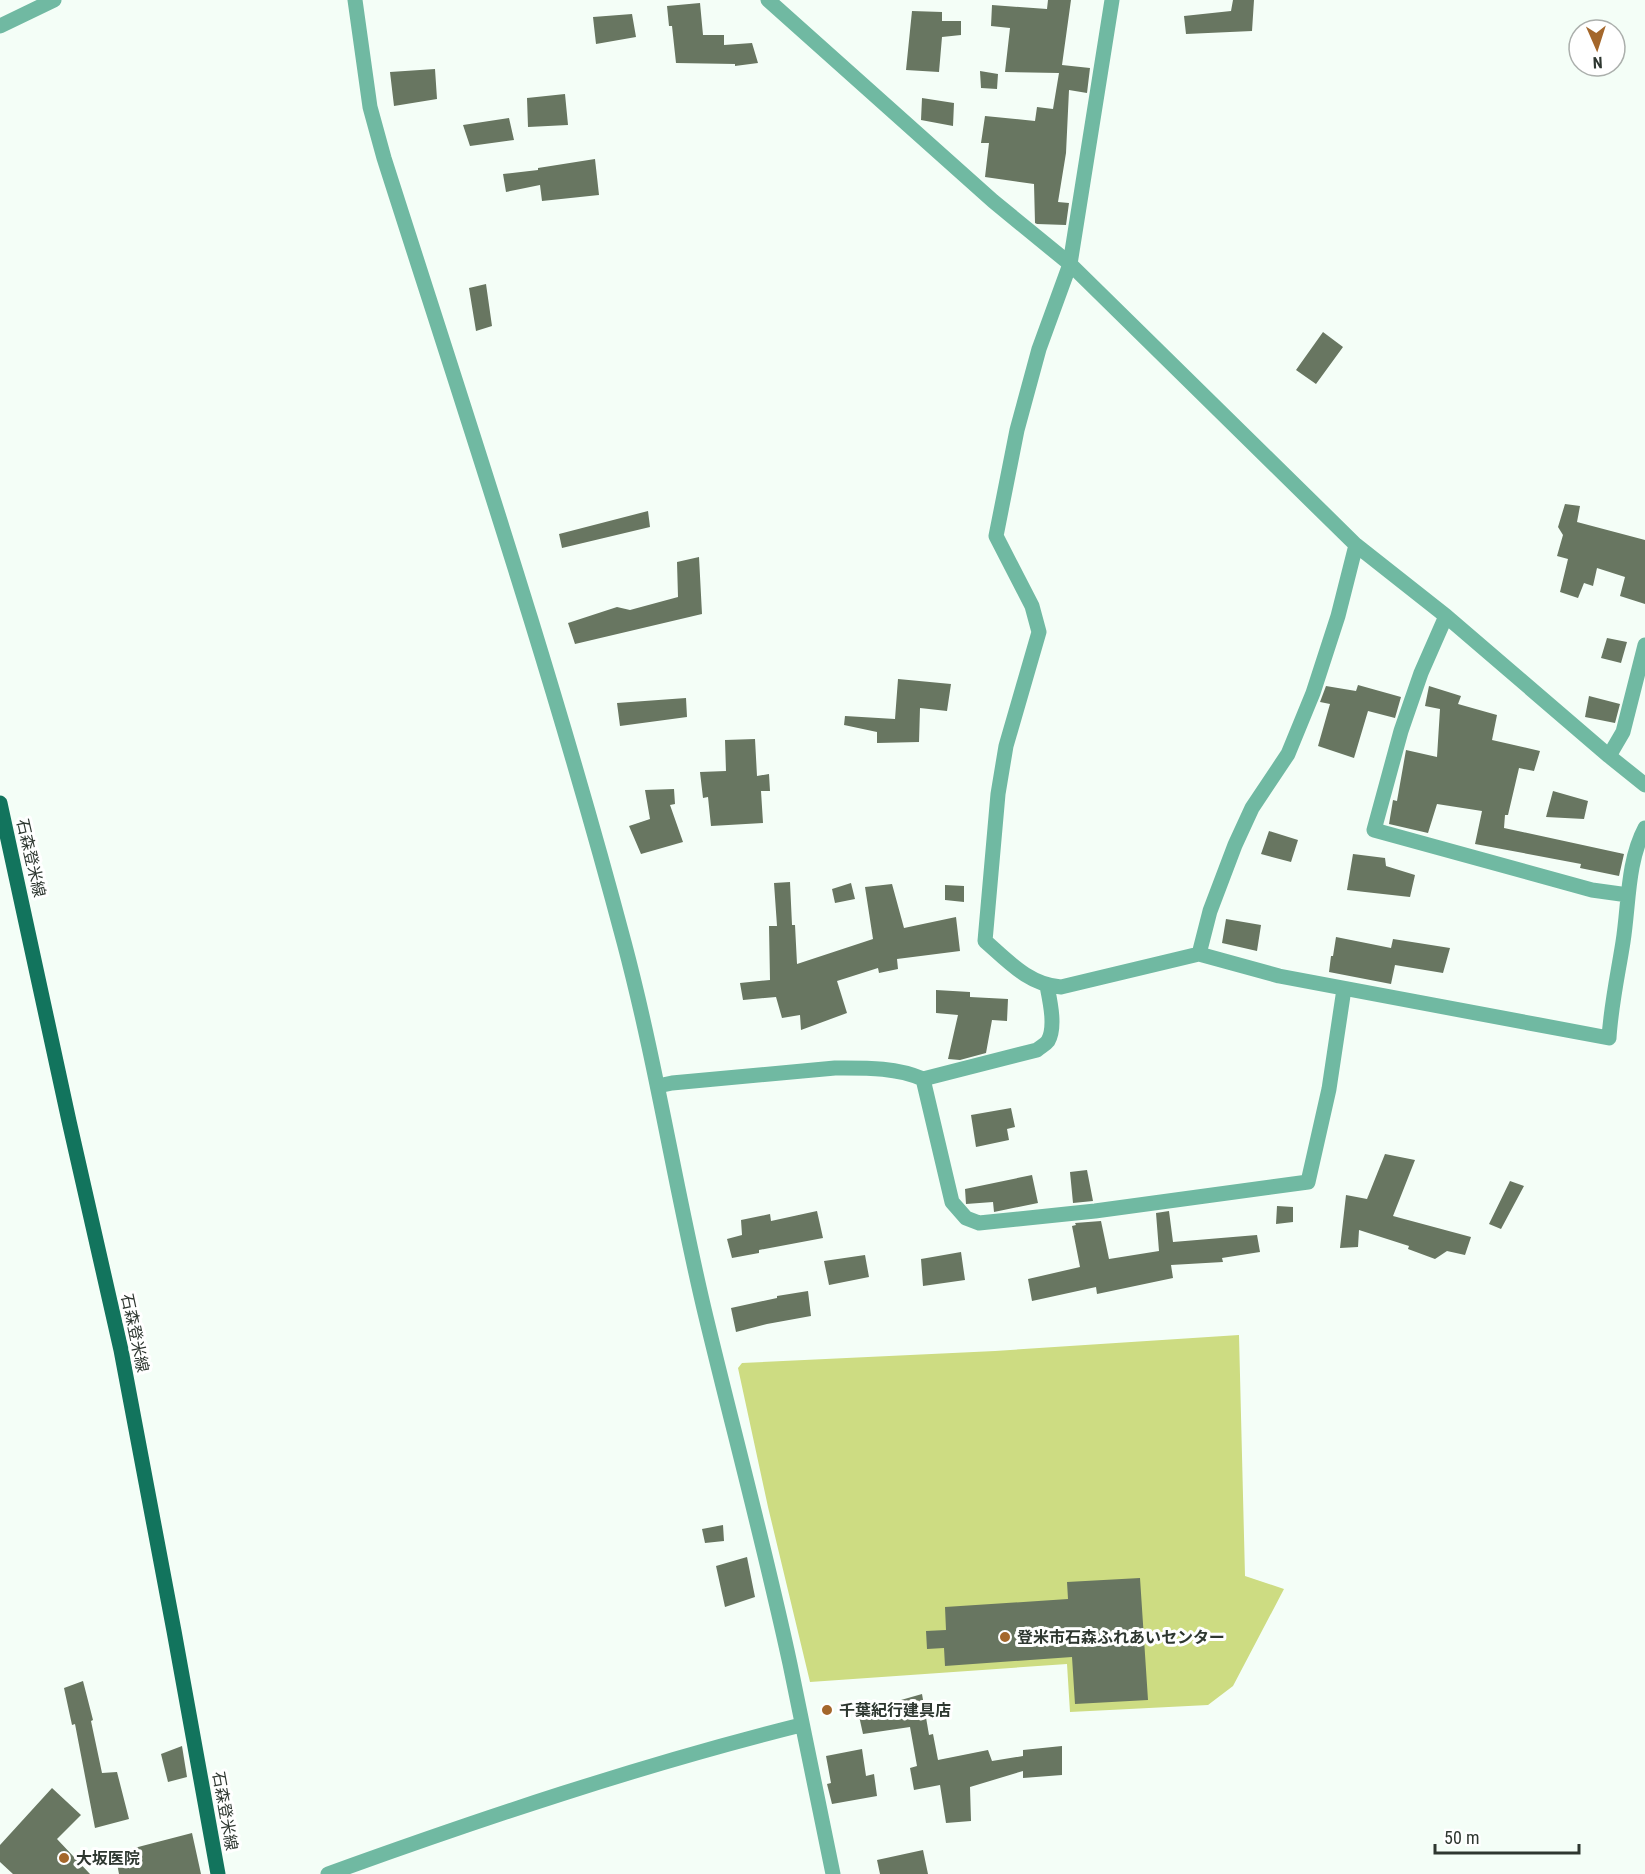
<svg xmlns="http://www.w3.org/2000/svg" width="1645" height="1874" viewBox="0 0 1645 1874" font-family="'Roboto Condensed','Noto Sans JP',sans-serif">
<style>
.green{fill:#cddc82}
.building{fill:#687661}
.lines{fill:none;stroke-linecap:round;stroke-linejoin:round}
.minor{stroke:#70b9a2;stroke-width:15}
.major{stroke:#12745d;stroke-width:15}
.poi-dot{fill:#a4672b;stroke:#fff;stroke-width:2}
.labels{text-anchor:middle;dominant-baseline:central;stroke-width:6;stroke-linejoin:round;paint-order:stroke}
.street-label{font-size:16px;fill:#2e3730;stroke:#fff}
.poi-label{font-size:16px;font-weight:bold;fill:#2e3730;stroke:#fff;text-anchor:start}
</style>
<rect width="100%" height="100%" fill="#f4fef7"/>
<path class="green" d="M1239 1335 1245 1576 1284 1589 1233 1686 1208 1705 1070 1712 1067 1664 810 1682 768 1507 738 1368 742 1363 995 1351Z"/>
<path class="building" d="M1048 0H1071L1062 65 1090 68 1087 93 1069 90 1066 153 1058 202 1069 203 1066 225 1037 224 1035 223 1034 184 985 177 989 143H981L985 116 1035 121 1037 107 1053 109 1059 73 1005 72 1010 28 991 26 992 5 1047 9Z
M1233 0H1254L1252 31 1186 34 1184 16 1231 11Z
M700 3 703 35H724V45L752 43 758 63 735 66V64L676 63 672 26H669L667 6Z
M912 11 942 12V21H961V35L942 37 939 72 906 70Z
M632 14 636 37 596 44 593 17Z
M435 69 437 99 394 106 390 72Z
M980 71 998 74 997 89 981 88Z
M565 94 568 125 528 127 527 98Z
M922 98 954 103 953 126 921 120Z
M509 118 514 140 470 146 463 125Z
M595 159 599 195 542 201 540 185 506 192 503 174 538 170V168Z
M486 284 492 326 476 331 469 288Z
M1323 332 1343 347 1316 384 1296 370Z
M1565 504 1580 506 1577 522 1645 540V604L1620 596 1625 577 1597 568 1593 586 1584 583 1578 598 1560 592 1568 559 1557 556 1563 535 1558 527Z
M648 511 650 527 562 548 559 534Z
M699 557 702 614 575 644 568 623 617 607 630 610 678 597 677 562Z
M1607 638 1627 642 1621 663 1601 658Z
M898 679 951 684 947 711 920 708 919 742 877 743V732L844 725 845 716 895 719Z
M1358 685 1401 697 1395 718 1368 711 1354 758 1318 746 1330 704 1320 702 1326 686 1356 691Z
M1429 686 1461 696 1458 704 1497 715 1492 740 1540 751 1534 771 1519 768 1508 815H1505L1504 828 1624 854 1619 876 1580 868 1581 864 1475 844 1482 811 1437 804 1428 833 1389 824 1393 800 1397 801 1406 750 1437 757 1440 709 1425 706Z
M1589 696 1620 704 1615 723 1585 717Z
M686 698 687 717 620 726 617 703Z
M755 739 757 776 769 774 770 791H761L763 823 711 826 708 797 703 798 700 772 726 771 725 740Z
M674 789 675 804 670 805 683 842 641 854 629 826 650 819 645 790Z
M1553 791 1588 801 1584 819 1546 817Z
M1269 831 1298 840 1291 862 1261 854Z
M1353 854 1385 858 1386 866 1415 875 1410 897 1347 890Z
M790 882 792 925H795L797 964 873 939 865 887 892 884 904 928 956 917 960 951 897 959 898 969 879 973 878 968 837 981 847 1013 801 1030 800 1015 782 1018 776 997 743 1000 740 983 770 980 769 926H777L774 883Z
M851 883 855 899 835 903 832 889Z
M945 885 964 886V902L945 900Z
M1226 919 1261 925 1257 951 1222 943Z
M1336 937 1391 948 1393 939 1450 948 1443 973 1395 965 1391 984 1329 972 1331 956H1333Z
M936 990 970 992V997L1008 999 1007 1021 992 1020 986 1053 960 1060 948 1059 958 1015 936 1013Z
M1011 1108 1015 1127 1007 1129 1009 1140 976 1147 971 1115Z
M1385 1154 1415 1160 1393 1216 1471 1237 1465 1255 1447 1251 1435 1259 1408 1249 1409 1246 1359 1230 1358 1247 1340 1248 1346 1195 1367 1199Z
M1087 1170 1093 1201 1073 1203 1070 1172Z
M1032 1175 1038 1203 994 1212 993 1202 966 1204 965 1189Z
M1510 1181 1524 1186 1501 1229 1489 1224Z
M1277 1206 1293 1207V1222L1276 1224Z
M817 1211 823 1238 759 1250V1253L732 1258 727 1239 742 1235 741 1220 770 1214 771 1221Z
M1169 1211 1173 1242 1257 1235 1260 1252 1222 1258 1223 1262 1171 1265 1173 1278 1097 1294 1096 1287 1032 1301 1028 1279 1080 1267 1072 1226 1076 1225 1075 1223 1101 1221 1109 1259 1159 1251 1156 1213Z
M961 1252 965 1280 923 1286 921 1259Z
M865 1255 869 1277 829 1285 824 1261Z
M808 1291 811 1316 767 1324 736 1332 731 1308 777 1298V1296Z
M723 1525 724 1541 705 1543 702 1529Z
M747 1557 755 1597 725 1607 716 1566Z
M1140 1578 1148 1700 1075 1704 1072 1657 945 1666 944 1648 927 1649 926 1631 946 1630 945 1607 1068 1599 1067 1582Z
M83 1681 93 1720 91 1721 102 1773 117 1772 129 1819 95 1828 75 1724 72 1725 64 1688Z
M922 1694 929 1735 933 1734 938 1760 988 1750 992 1761 1023 1756V1750L1062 1746V1775L1023 1778V1771L970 1787 971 1821 946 1823 940 1785 914 1790 910 1768 917 1766 910 1727 863 1734 859 1716 896 1710 894 1702Z
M182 1746 187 1777 168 1782 161 1754Z
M862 1749 866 1776 874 1774 877 1796 832 1804 827 1784 831 1783 826 1756Z
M52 1788 81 1815 57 1839 90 1874H13L0 1862V1845Z
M192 1833 201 1874H119L115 1853Z
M923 1850 928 1874H880L877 1860Z"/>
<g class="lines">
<path class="minor" d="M355 0 370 107 384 158C467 418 554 678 624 942 657 1066 676 1193 706 1317 734 1433 765 1548 790 1664 805 1734 818 1804 833 1874
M768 0 993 201 1070 264 1356 545 1446 616 1609 756 1645 785
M1112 0 1070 264 1039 349 1017 430 996 536 1032 606 1039 632 1006 746 998 794 985 941C1008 961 1029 985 1061 987L1199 954 1279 976 1609 1038C1611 1005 1618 974 1623 942 1629 904 1627 862 1645 828
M0 26 54 0
M1446 616 1421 673 1401 731 1374 830 1592 890 1628 895
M1609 756 1623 732 1645 645
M1199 954 1210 911 1235 845 1252 808 1288 754 1313 693 1338 616 1356 545
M923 1079 952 1202 966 1218 979 1223 1095 1211 1308 1182 1329 1089 1344 989
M658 1086 672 1083 835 1068C865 1068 895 1067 923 1079L1037 1050C1040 1047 1045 1045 1048 1041 1056 1027 1050 1001 1047 986
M328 1874C483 1818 641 1765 801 1725"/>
<path class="major" d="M0 803 69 1121 121 1350 174 1631 218 1874"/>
</g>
<g class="poi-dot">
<circle cx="1005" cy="1637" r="6"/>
<circle cx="827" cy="1710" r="6"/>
<circle cx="64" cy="1858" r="6"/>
</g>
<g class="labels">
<g class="street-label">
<text transform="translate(31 858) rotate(77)">石森登米線</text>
<text transform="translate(135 1333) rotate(78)">石森登米線</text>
<text transform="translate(225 1811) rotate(80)">石森登米線</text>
</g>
<g class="poi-label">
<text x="1017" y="1637">登米市石森ふれあいセンター</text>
<text x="839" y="1710">千葉紀行建具店</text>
<text x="76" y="1858">大坂医院</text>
</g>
</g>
<g transform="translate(1597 48) rotate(177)"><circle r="28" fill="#ffffff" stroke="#abafac" stroke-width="1.5"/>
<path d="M0-4.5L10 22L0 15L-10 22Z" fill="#a4672b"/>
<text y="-9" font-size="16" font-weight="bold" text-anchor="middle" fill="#2e3730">N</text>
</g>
<path d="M1435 1844v9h144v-9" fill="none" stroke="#2e3730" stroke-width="3"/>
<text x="1444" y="1844" font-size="18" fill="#2e3730" stroke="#ffffff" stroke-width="4.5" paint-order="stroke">50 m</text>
</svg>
